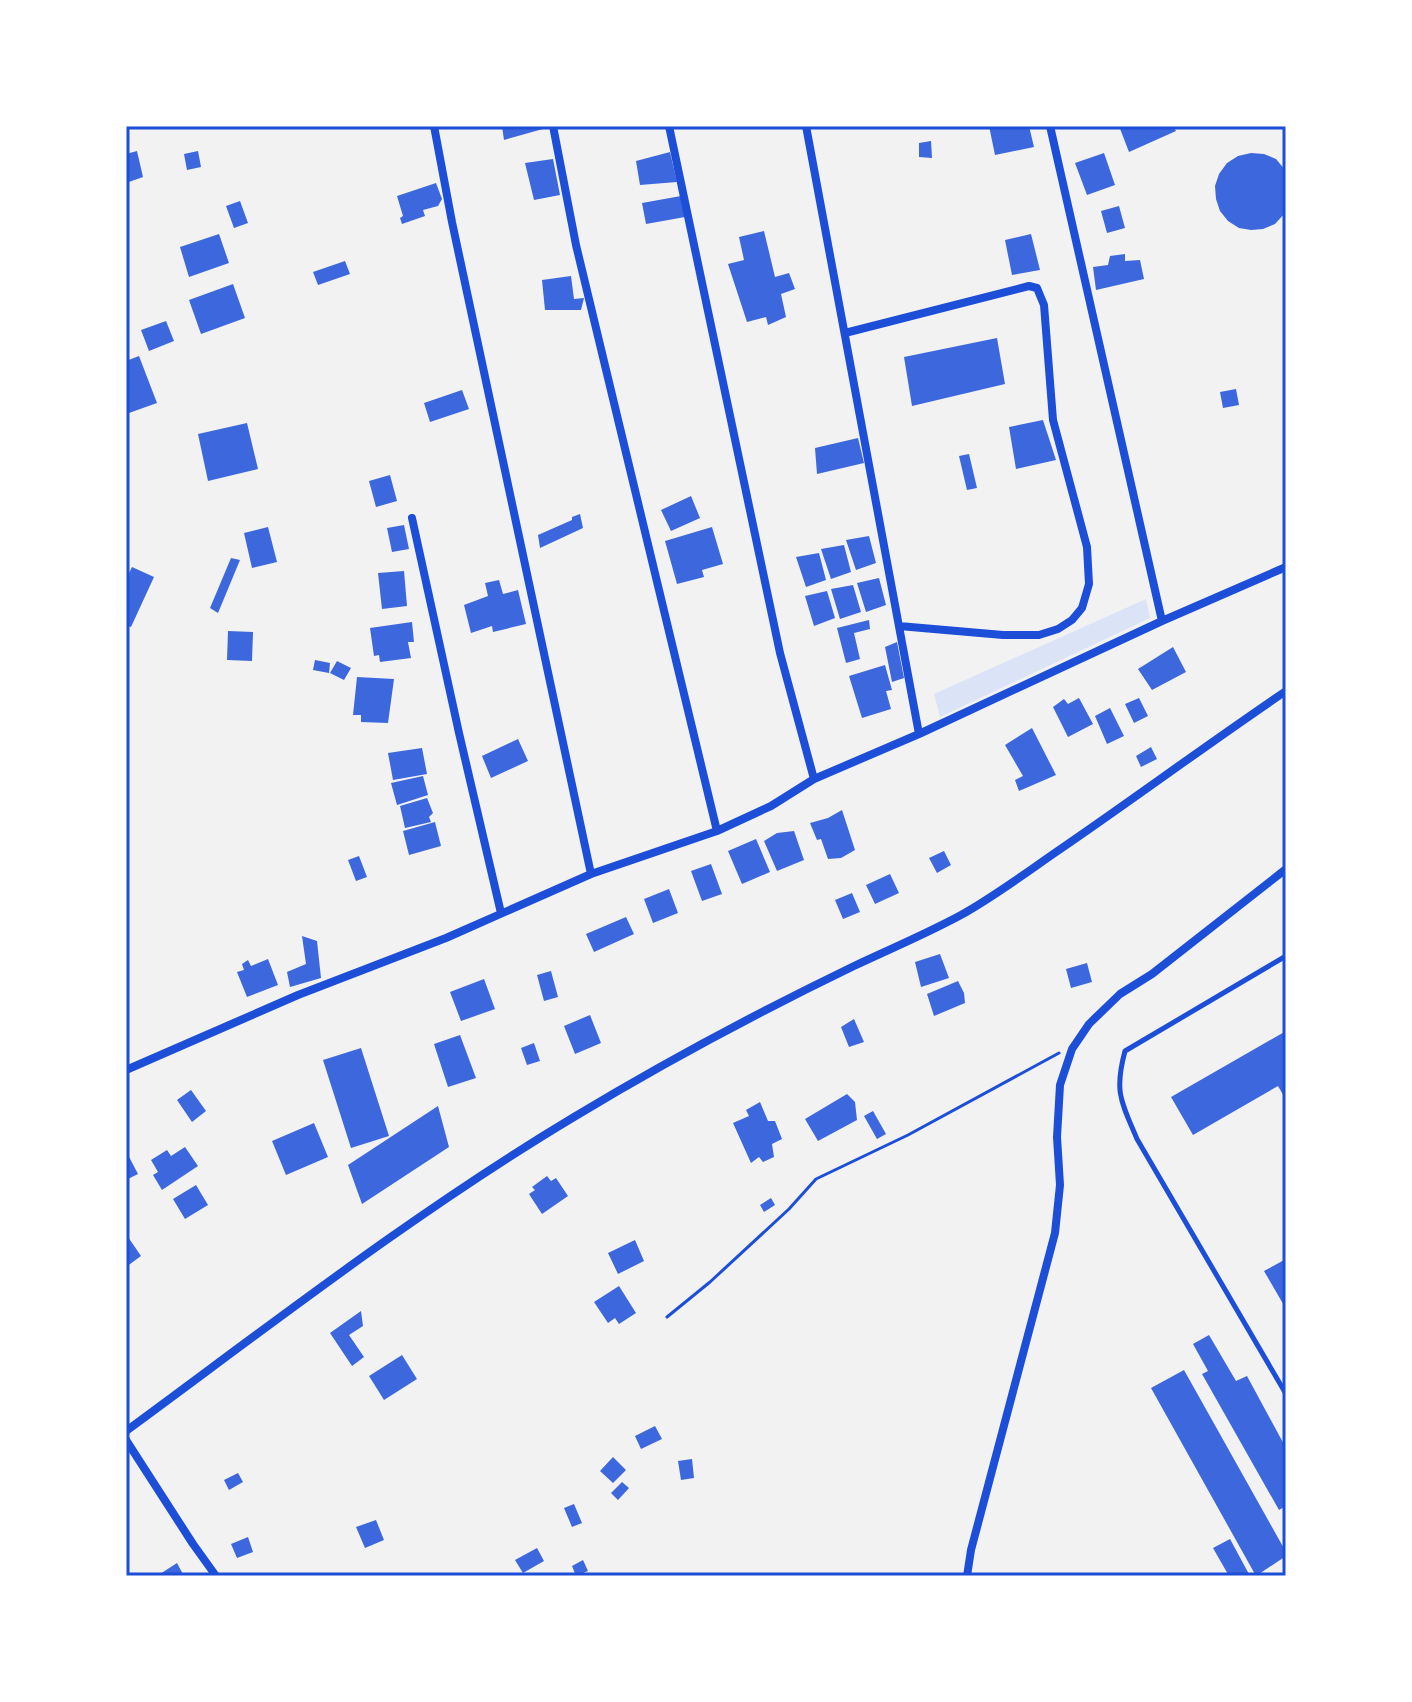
<svg xmlns="http://www.w3.org/2000/svg" width="1412" height="1702" viewBox="0 0 1412 1702" font-family="'PT Sans',sans-serif">
<style>
.green{fill:#dbe4f7}
.building{fill:#3d67dc}
.lines{fill:none;stroke-linecap:round;stroke-linejoin:round}
.path{stroke:#1d4ed8;stroke-width:3}
.service{stroke:#1d4ed8;stroke-width:5}
.minor{stroke:#1d4ed8;stroke-width:8}
.neatline{fill:none;stroke:#1d4ed8;stroke-width:3}
</style>
<rect width="100%" height="100%" fill="#f2f2f2"/>
<path class="green" d="M1146 599 1150 618 940 717 934 694Z"/>
<path class="building" d="M502 126H550V127L504 140Z
M989 126H1029L1034 147 995 155Z
M1119 126H1173L1176 131 1129 152Z
M931 141 932 158 919 157V143Z
M137 151 143 177 126 183V154Z
M198 151 201 167 187 170 184 154Z
M670 152 677 182 640 185 636 161Z
M1104 153 1115 185 1087 195 1075 163Z
M1251 153 1264 154 1276 159 1286 171V212L1275 224 1263 229 1251 230 1239 228 1228 221 1220 211 1216 199 1215 186 1219 174 1227 163 1238 156Z
M553 159 560 195 534 200 525 163Z
M436 183 442 199 438 206 423 210 425 216 402 224 400 218 403 216 397 196Z
M681 196 685 217 646 224 642 203Z
M240 201 248 223 234 228 226 206Z
M1119 206 1125 228 1107 233 1101 211Z
M764 231 775 277 789 273 795 289 781 294 786 317 768 325 766 317 747 322 728 264 744 260 739 237Z
M219 234 229 263 189 277 180 247Z
M1031 234 1040 270 1012 275 1005 240Z
M1125 254V261L1140 260 1144 279 1096 290 1093 267 1108 265 1110 256Z
M345 261 350 274 318 285 313 272Z
M571 276 574 299 584 298 581 310H545L542 280Z
M233 284 245 318 201 334 189 300Z
M166 321 174 341 149 351 141 330Z
M997 338 1005 384 912 406 904 357Z
M139 356 157 403 129 413 126 404V361Z
M1236 389 1239 405 1223 408 1220 392Z
M462 390 469 409 430 422 424 403Z
M1043 420 1056 460 1016 469 1009 427Z
M247 423 258 469 208 481 198 434Z
M858 438 864 463 817 474 815 448Z
M969 454 977 488 967 490 959 456Z
M390 475 397 501 376 507 369 481Z
M691 496 700 518 671 531 661 510Z
M580 514 583 528 540 548 538 535 572 520V517Z
M404 525 409 549 392 552 387 528Z
M268 527 277 562 252 568 244 533Z
M712 527 723 564 702 570 704 577 677 584 665 541Z
M869 536 876 563 856 570 846 540Z
M844 545 851 572 831 579 821 549Z
M819 553 826 580 806 587 796 557Z
M231 558 240 560 218 613 210 608Z
M132 567 154 577 131 627 126 625V579Z
M404 571 407 606 382 609 378 573Z
M879 578 886 605 866 612 857 583Z
M499 580 503 594 518 590 526 624 493 632 492 626 471 633 464 605 488 596 485 583Z
M853 585 861 612 840 619 831 589Z
M827 591 835 618 814 626 805 596Z
M869 620 870 629 854 633 860 659 846 663 837 628Z
M412 622 414 642H408L411 658 380 662 379 655 374 656 370 628Z
M228 631 253 632 252 661 227 660Z
M897 642 904 678 892 682 885 647Z
M1173 647 1186 672 1152 690 1138 669Z
M315 660 330 663 329 673 313 670Z
M337 661 351 668 344 680 330 673Z
M885 665 892 690 886 691 891 709 862 718 849 676Z
M357 677 394 679 388 723 361 722V715H353Z
M1079 698 1093 724 1068 737 1053 707 1064 699 1068 704Z
M1139 698 1148 716 1134 723 1125 704Z
M1110 708 1124 736 1107 744 1095 716Z
M1032 728 1056 775 1019 791 1015 780 1023 776 1005 745Z
M518 739 528 761 491 778 482 756Z
M1151 747 1157 759 1141 767 1136 756Z
M422 748 427 774 393 780 388 753Z
M423 776 428 795 397 805 391 783Z
M427 798 433 813 429 817 431 822 405 828 400 806Z
M842 810 855 850 841 858 828 859 821 839 817 840 810 823 828 818Z
M435 822 441 846 409 855 403 831Z
M794 831 804 860 777 871 764 841 777 833Z
M756 839 770 872 742 884 728 851Z
M944 851 951 865 937 873 929 858Z
M359 856 367 877 356 881 348 860Z
M711 864 722 894 702 901 691 871Z
M890 874 899 893 875 904 866 885Z
M669 889 678 913 653 923 644 899Z
M852 893 860 912 843 919 835 900Z
M626 917 634 934 594 952 586 934Z
M302 936 317 941 321 978 290 987 287 972 306 964Z
M940 954 949 978 921 987 915 962Z
M268 959 278 985 247 997 237 972 244 970 242 964 248 960 251 966Z
M1087 963 1092 982 1071 988 1066 969Z
M551 971 558 997 544 1001 537 975Z
M484 979 495 1009 461 1021 450 992Z
M958 981 964 993 965 1003 934 1016 927 994Z
M590 1015 601 1043 575 1054 564 1026Z
M854 1019 864 1042 849 1047 841 1027Z
M1286 1031V1100L1278 1086 1193 1135 1171 1097Z
M460 1035 476 1078 448 1087 434 1044Z
M534 1043 540 1061 527 1065 521 1048Z
M361 1048 389 1136 351 1148 323 1060Z
M191 1090 206 1111 192 1122 177 1100Z
M847 1094 855 1102 857 1120 818 1141 805 1119Z
M760 1102 768 1121H775L782 1139 772 1144 774 1157 763 1162 759 1157 751 1163 733 1123 749 1116 746 1110Z
M438 1106 449 1147 362 1204 348 1165Z
M873 1111 886 1134 877 1139 864 1116Z
M314 1123 328 1157 286 1175 272 1141Z
M185 1147 198 1166 162 1190 153 1175 158 1172 151 1160 167 1150 171 1156Z
M126 1151 138 1174 126 1180Z
M547 1176 551 1181 556 1178 568 1196 542 1214 529 1194 535 1190 532 1187Z
M196 1185 208 1205 185 1219 173 1199Z
M771 1198 775 1205 764 1212 760 1205Z
M126 1234 141 1256 126 1267Z
M635 1240 644 1261 618 1274 608 1253Z
M1286 1259V1309L1264 1271Z
M619 1286 636 1313 619 1324 615 1318 608 1323 594 1302Z
M361 1311 363 1326 349 1335 364 1357 352 1366 330 1333Z
M1209 1335 1236 1381 1247 1376 1286 1448V1506L1279 1510 1202 1374 1208 1371 1193 1344Z
M402 1355 417 1379 384 1400 369 1376Z
M1184 1370 1286 1552V1556L1256 1576 1151 1388Z
M655 1426 662 1439 641 1449 635 1436Z
M613 1457 626 1470 613 1483 600 1471Z
M692 1459 694 1478 681 1480 678 1461Z
M238 1473 243 1482 229 1490 224 1480Z
M622 1482 629 1488 618 1500 611 1493Z
M574 1504 582 1523 572 1527 564 1508Z
M376 1520 384 1540 365 1548 356 1527Z
M248 1537 253 1552 237 1558 231 1544Z
M1230 1539 1250 1576H1229L1213 1548Z
M537 1548 544 1561 523 1573 515 1560Z
M583 1560 588 1571 576 1576 572 1566Z
M177 1563 184 1576H162L160 1574Z"/>
<g class="lines">
<path class="path" d="M667 1317 710 1282 789 1209 816 1179 908 1135 1059 1053"/>
<path class="service" d="M1286 956 1125 1051C1114 1092 1121 1101 1137 1139L1286 1394"/>
<path class="minor" d="M434 126 452 222 591 874
M553 126 576 245 717 831
M669 126 780 653 814 779
M806 126 919 734
M1050 126 1162 621
M845 333 1029 286 1037 288 1044 305 1053 420 1087 547 1089 584 1082 608 1072 620 1058 629 1039 635H1003L899 626
M412 518 459 733 501 913
M126 1070 298 995 446 938 591 874 717 831 771 806 814 779 919 734 1162 621 1286 567
M126 1431C273 1323 417 1211 574 1117 665 1062 759 1012 854 966 890 949 926 934 961 915 995 896 1027 872 1059 850 1135 798 1209 743 1286 691
M126 1440 193 1544 216 1576
M967 1576 971 1550 1055 1233 1060 1185 1057 1137 1060 1085 1072 1049 1089 1024 1120 994 1152 974 1286 869"/>
</g>
<rect width="1412" height="1702" fill="none" stroke="#ffffff" stroke-width="256"/>
<rect x="128" y="128" width="1156" height="1446" class="neatline"/>
</svg>
